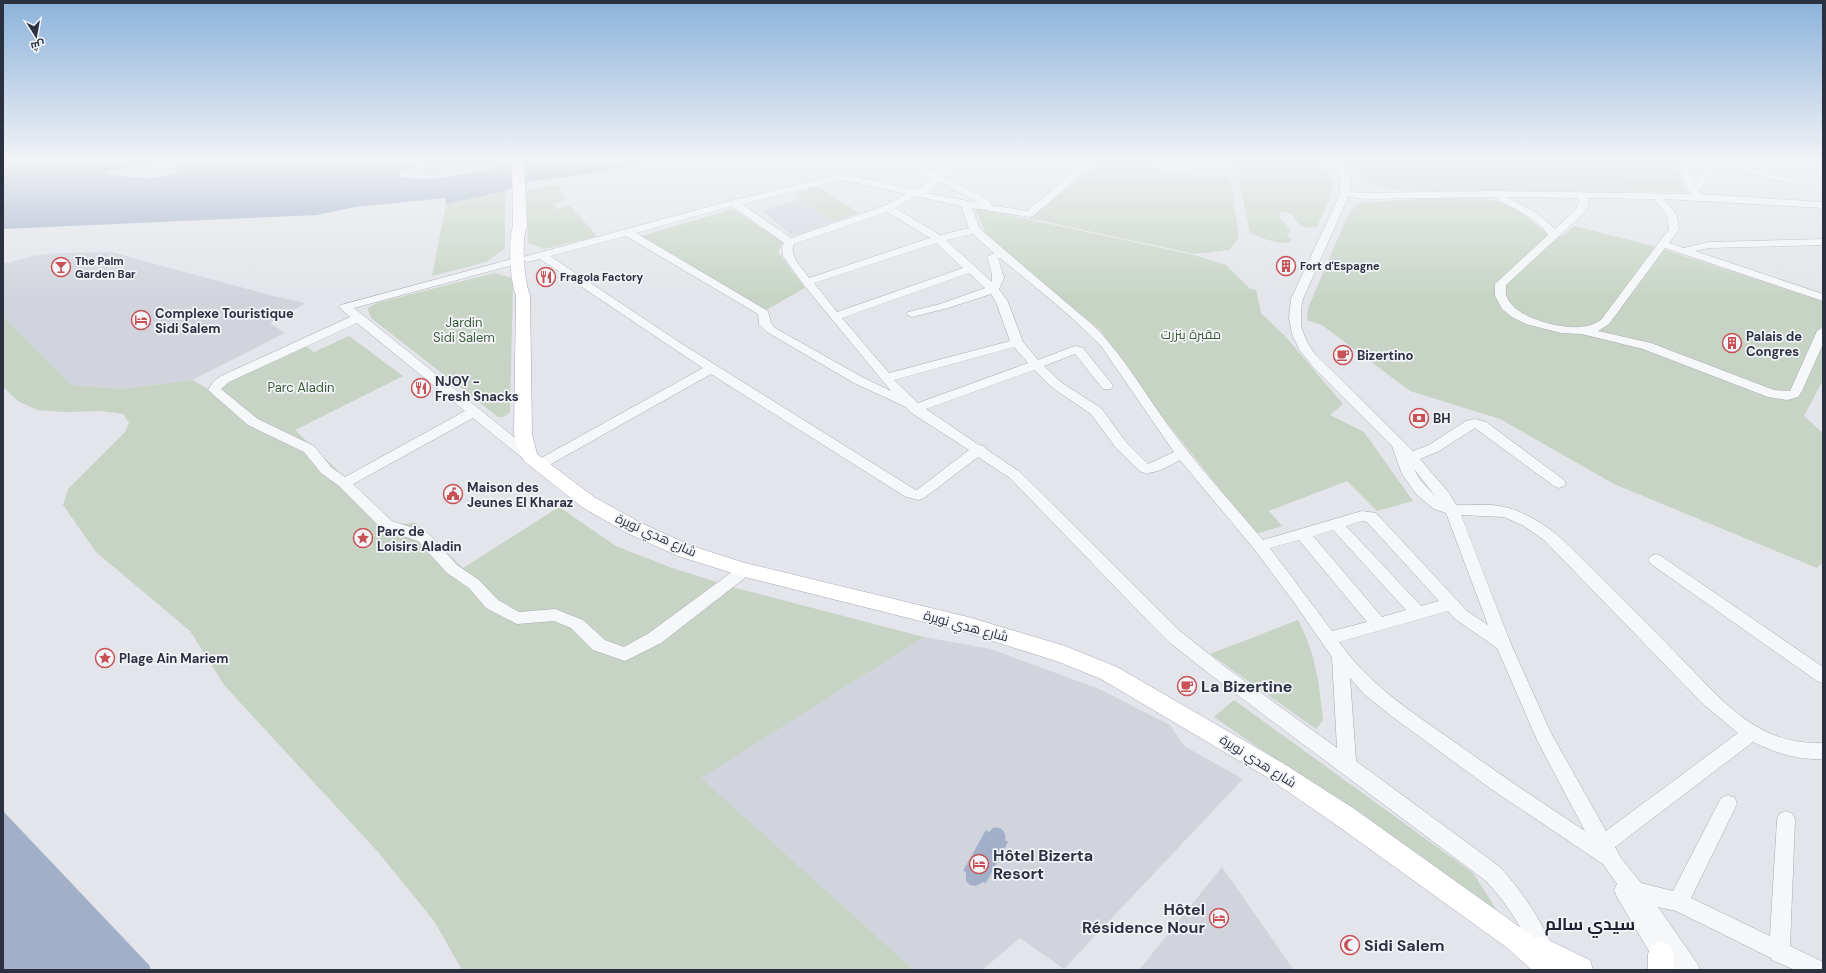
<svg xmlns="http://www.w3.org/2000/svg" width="1826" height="973" viewBox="0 0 1826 973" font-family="'DM Sans',Cairo,sans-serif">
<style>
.built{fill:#d1d4dc}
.green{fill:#c7d4c5}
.water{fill:#a1afc8}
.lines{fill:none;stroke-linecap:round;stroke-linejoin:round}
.minor-casing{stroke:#a8abb4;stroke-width:1}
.major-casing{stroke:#a3a8b5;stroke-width:1}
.minor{fill:#f6f7f9;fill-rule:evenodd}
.major{fill:#fff;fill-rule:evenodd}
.labels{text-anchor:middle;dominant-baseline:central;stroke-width:3.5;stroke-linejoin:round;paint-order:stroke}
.far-poi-label{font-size:11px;font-weight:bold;fill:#2c3142;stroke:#f3f4f8;text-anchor:start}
.poi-label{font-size:13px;font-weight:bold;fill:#2c3142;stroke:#f3f4f8;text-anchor:start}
.park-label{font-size:13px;fill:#3c5d3a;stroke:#f3f4f8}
.street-label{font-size:13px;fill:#2c3142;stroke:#f3f4f8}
.near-poi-label{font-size:16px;font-weight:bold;fill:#2c3142;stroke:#f3f4f8;text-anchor:start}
.near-neighbourhood-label{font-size:17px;font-weight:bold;fill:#1e2333;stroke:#f3f4f8}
</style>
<rect width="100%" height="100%" fill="#e3e5ea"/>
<path class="built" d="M1346 161H1569L1635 192 1397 190 1371 184 1362 179 1356 175Z
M801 198 833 222 797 235 795 234 791 235 762 211Z
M111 252 277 297 306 303 270 323 285 333 192 380 121 389 72 385 3 316V264L33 256 55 253Z
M924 637 991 649 1099 689 1170 725 1184 746 1243 779 1064 969 1020 938 982 970H914L700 778Z
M1222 867 1294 970H1139Z"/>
<path class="green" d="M426 161H497V165L435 175H424Z
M1235 161H1320L1333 184 1329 200 1317 227C1305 230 1298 225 1292 215L1286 212 1279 213V216L1290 229V233L1286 235 1292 239 1290 242C1276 245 1263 238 1250 233Z
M1569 161H1674L1686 192H1635Z
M1100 163 1160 167 1161 173 1230 177 1239 238 1229 250 1195 254 1028 218Z
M559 185 565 200 553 204 558 209 569 205 597 236 544 249 528 243 526 190Z
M818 186 859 213 833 222 795 193Z
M505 191V249L486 262 432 276 446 204Z
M1419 199C1446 199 1483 194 1507 205 1520 210 1529 219 1540 228 1545 232 1556 234 1563 236L1574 226 1653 246 1823 301V380L1804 416 1823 433V562L1817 568 1614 484 1500 419 1410 391 1322 325 1307 320 1308 308 1345 222 1351 211 1359 203Z
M975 208 1194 255 1226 265 1250 289 1256 290 1261 313 1285 336 1343 404 1330 415 1364 432 1413 501 1377 511 1347 481 1269 511 1282 526 1256 534 1163 418 1100 330 1011 257 986 234Z
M733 209 783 242 778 252 805 288 766 310 638 237Z
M494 273 510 277 513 283 510 412 504 417H498L371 318 368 310 369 307 377 303Z
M3 316 72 385 121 389 192 380 208 389 306 346 314 352 349 336 403 376 295 430 394 524 416 523 463 568 559 507 616 546 672 568 736 588 924 637 701 778 914 970H462L434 921 378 852 224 685 190 631 96 552 63 505 68 489 125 432 129 423 123 414 101 411 64 412 37 410 18 401 3 387Z
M1298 620C1316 655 1319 682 1323 720L1316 729 1210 654Z
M1234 700 1473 873 1500 915 1214 717Z"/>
<path class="water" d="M3 161H159L107 171 106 174 148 179 177 173 178 161H413L412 169 401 170 400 176C431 186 475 170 506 166 513 165 521 163 528 163 538 163 545 165 555 161H644L606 171 528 182 505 191 446 204 445 198 355 207 317 215 3 229Z
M3 811 149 965 151 970H3Z
M993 828C1001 826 1007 832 1005 840L1008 842 986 883 983 882 976 886 970 885 966 881V872L963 871 986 830 989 832Z"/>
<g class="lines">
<defs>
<path id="minor" d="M816 161H829L823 164H817Z
M898 161H909L937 173 958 161H968L967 163 945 177 990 201 991 203 990 205 1027 211 1082 165 1094 161H1106L1105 163 1088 169 1033 216 1029 217 972 208 980 229 1095 327C1125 358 1147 397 1173 432 1201 470 1233 504 1263 540L1362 511 1376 513 1467 611 1488 625 1446 513 1434 509 1417 495 1402 474 1392 446 1313 367 1299 349 1292 334 1289 318 1291 299 1340 194V177L1332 161H1341L1350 177V192L1367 193 1494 191 1691 194 1685 184 1679 161H1687L1695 183 1710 161H1723L1794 179 1796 181 1791 184 1716 164 1699 191 1701 194 1823 202V208L1664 199 1677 215 1679 229 1669 243 1684 248 1709 242 1823 239V245L1709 248 1695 251 1823 294V301L1665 248 1609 324 1598 331 1651 343 1774 390 1790 391 1817 331 1823 327V344L1802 391 1798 397 1787 400 1768 397 1643 349 1582 334 1561 333 1526 324 1512 317 1502 309 1495 296V284L1548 235 1543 228 1531 218 1494 197 1367 199 1348 197 1303 299 1301 309V327L1307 342 1315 354 1413 451 1429 445 1466 421 1475 419 1486 422 1564 480 1566 483 1564 486 1559 488 1554 486 1475 428 1439 451 1420 459 1449 493 1456 505C1470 506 1485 503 1500 506 1523 510 1542 523 1560 537 1599 576 1638 614 1676 653 1702 679 1727 710 1759 728 1778 739 1801 744 1823 743V759C1798 760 1775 753 1753 742L1615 847 1621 858 1641 883 1673 891 1721 798 1728 795 1735 798 1737 804 1691 898 1770 936 1777 820 1779 814 1786 811 1793 814 1795 820 1790 946 1823 962V970H1795L1772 960 1771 958 1676 911 1658 907 1697 963 1700 970H1660L1617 897 1614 890 1617 884 1603 864 1491 789 1390 715 1364 694 1350 678 1356 761 1500 867C1528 898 1548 932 1563 970H1542C1528 937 1510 907 1486 881L1212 676 1169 642 1148 621 1010 478 978 457 924 498 919 500 906 497 711 374 544 468 539 470 534 468 532 465 534 462 703 368 540 259 527 262 522 259 523 257 730 201 843 174 917 190 932 178 899 163ZM843 180 906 194 884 206 791 238 742 204ZM939 181 979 203 926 193ZM916 196 961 206 969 228 940 235 895 208ZM1507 197 1577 198 1579 202 1576 209 1555 229 1538 214ZM1587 198 1654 199 1667 215 1669 229 1601 320C1597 322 1592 325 1587 326 1566 331 1515 319 1507 297 1505 294 1506 289 1506 285L1585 212 1589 202ZM732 206 784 243 782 247 783 256 803 284 891 391 862 377 775 328 771 323 768 311 636 233ZM887 212 930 238 809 278C803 269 788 255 794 244ZM973 234 994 253 987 257 992 274V282L946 240ZM626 236 758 314 759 324 767 332 854 383 906 407 910 412 969 450 917 490 914 489 682 344 550 256ZM936 243 963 268 837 312 814 283ZM998 258H1000C1034 286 1070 314 1101 346L1174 452 1148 464 1126 442 1101 408 1062 383 1044 366 1075 354 1103 389H1111L1113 386 1111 383 1083 348 1076 346 1072 347 1038 360 1023 342 1008 302 999 289 1004 278ZM969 273 985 288 940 304 908 312 906 314 912 317 948 308 991 294 996 302 1010 341 889 373 842 318ZM1014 347 1028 363 918 403 894 380ZM1034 370 1054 389 1091 414 1116 448 1141 472C1154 476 1168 466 1180 460L1255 550 1293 601 1332 657 1337 748 1224 666 1181 632 1020 472 986 449 984 446 979 445 926 409ZM1414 469 1435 496 1420 480ZM1461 515 1504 517 1524 526 1544 540 1703 704 1738 733 1606 831 1551 733 1511 644ZM1362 521 1367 522 1439 601 1421 606 1346 526ZM1333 530 1406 610 1382 617 1313 536ZM1299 540 1367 622 1332 631 1270 548ZM1448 611 1455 619 1497 648 1538 742 1585 831C1538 800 1492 769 1446 736 1407 709 1367 682 1339 642Z
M516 258 520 259 521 261 520 263 354 308 535 454 537 457 535 460 530 462 525 460 473 418 353 484 392 521 428 533 457 565 479 580 498 600 519 612 555 609 583 620 605 640 624 647 649 633 740 566 745 564 750 566 753 570 750 574 661 643 625 661 593 650 571 628 554 621 517 624 486 608 469 588 447 573 418 541 382 529 339 486 321 473 304 452 248 425 208 390 214 381 221 376 350 317 339 307 341 305ZM357 323 465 411 345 477 331 467 314 446 258 419 221 389 229 382Z
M1656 554 1661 556 1823 667V683L1817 681 1651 564 1648 560 1651 556Z"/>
<path id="major" d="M512 161H524L527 226C521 239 524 282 530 295L532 434 537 454 594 497 641 523 692 546 745 563 968 617 1065 646 1117 667 1281 762 1353 808 1535 938 1540 936 1590 960 1593 970H1532L1506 947 1335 824 1265 776 1101 679 1059 662 968 633 745 577 678 556 627 533 582 507 568 496 524 461 516 445 514 434 516 295C510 282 508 239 513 226Z
M1661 941 1670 945 1674 954V970H1648V954L1652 945Z"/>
</defs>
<use href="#minor" class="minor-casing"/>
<use href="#major" class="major-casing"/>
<use href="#minor" class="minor"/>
<use href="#major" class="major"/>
</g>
<linearGradient id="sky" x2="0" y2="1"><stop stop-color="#8bb2db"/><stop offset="0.54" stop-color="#f2f3f6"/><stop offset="1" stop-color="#f2f3f6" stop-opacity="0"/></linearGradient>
<rect width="1826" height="297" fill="url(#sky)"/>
<defs>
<symbol id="building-ring" viewBox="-11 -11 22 22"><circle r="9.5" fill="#f3f4f8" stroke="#c75155" stroke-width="1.5"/><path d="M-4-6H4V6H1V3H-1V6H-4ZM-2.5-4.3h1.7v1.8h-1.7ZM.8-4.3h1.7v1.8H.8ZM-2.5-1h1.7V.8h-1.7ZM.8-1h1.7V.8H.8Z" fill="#c75155"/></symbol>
<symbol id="bar-ring" viewBox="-11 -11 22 22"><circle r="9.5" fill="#f3f4f8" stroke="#c75155" stroke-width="1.5"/><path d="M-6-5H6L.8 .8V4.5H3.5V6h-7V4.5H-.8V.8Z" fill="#c75155"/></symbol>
<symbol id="restaurant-ring" viewBox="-11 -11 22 22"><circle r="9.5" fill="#f3f4f8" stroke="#c75155" stroke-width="1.5"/><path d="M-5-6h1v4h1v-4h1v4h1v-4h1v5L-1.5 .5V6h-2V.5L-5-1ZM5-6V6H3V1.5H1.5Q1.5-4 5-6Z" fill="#c75155"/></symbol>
<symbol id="hotel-ring" viewBox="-11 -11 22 22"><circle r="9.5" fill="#f3f4f8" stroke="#c75155" stroke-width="1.5"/><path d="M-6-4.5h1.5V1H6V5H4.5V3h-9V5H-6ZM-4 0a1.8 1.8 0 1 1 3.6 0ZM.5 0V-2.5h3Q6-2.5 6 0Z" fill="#c75155"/></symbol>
<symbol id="cafe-ring" viewBox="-11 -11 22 22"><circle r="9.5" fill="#f3f4f8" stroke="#c75155" stroke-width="1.5"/><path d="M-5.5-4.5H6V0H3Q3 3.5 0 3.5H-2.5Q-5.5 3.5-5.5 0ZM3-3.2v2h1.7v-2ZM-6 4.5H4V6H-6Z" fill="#c75155"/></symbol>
<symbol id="bank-ring" viewBox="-11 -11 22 22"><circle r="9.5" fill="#f3f4f8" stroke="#c75155" stroke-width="1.5"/><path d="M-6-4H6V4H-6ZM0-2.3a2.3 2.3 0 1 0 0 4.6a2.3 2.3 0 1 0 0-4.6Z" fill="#c75155"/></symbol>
<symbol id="civic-ring" viewBox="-11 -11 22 22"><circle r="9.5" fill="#f3f4f8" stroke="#c75155" stroke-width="1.5"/><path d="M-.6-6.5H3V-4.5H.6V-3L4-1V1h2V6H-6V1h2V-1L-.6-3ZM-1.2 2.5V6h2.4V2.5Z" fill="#c75155"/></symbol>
<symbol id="sight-ring" viewBox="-11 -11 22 22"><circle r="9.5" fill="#f3f4f8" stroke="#c75155" stroke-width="1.5"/><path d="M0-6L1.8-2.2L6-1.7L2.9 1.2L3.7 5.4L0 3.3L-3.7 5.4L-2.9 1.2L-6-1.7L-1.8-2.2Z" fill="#c75155"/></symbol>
<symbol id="mosque-ring" viewBox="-11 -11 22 22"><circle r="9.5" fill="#f3f4f8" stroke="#c75155" stroke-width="1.5"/><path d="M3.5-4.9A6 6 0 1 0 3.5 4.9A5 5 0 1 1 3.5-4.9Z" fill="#c75155"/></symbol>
</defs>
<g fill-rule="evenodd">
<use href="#building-ring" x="1275" y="255" width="22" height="22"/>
<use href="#bar-ring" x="50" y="256" width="22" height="22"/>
<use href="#restaurant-ring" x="535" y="266" width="22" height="22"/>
<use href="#hotel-ring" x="130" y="309" width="22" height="22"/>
<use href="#building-ring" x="1721" y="332" width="22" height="22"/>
<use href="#cafe-ring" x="1332" y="344" width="22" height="22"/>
<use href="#restaurant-ring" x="410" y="377" width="22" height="22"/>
<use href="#bank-ring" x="1408" y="407" width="22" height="22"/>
<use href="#civic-ring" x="442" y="483" width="22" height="22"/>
<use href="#sight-ring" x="352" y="527" width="22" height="22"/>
<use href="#sight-ring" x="94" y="647" width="22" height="22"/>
<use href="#cafe-ring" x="1176" y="675" width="22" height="22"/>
<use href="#hotel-ring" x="968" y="853" width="22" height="22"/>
<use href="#hotel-ring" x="1208" y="907" width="22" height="22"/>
<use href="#mosque-ring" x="1339" y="934" width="22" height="22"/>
</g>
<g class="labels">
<g class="far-poi-label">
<text x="75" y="261">The Palm<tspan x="75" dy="13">Garden Bar</tspan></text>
<text x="1300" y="266">Fort d'Espagne</text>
<text x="560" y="277">Fragola Factory</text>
</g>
<g class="poi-label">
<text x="155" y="313">Complexe Touristique<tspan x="155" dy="15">Sidi Salem</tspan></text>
<text x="1746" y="336">Palais de<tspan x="1746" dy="15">Congres</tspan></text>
<text x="1357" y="355">Bizertino</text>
<text x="435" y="381">NJOY -<tspan x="435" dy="15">Fresh Snacks</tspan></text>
<text x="1433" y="418">BH</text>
<text x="467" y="487">Maison des<tspan x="467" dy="15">Jeunes El Kharaz</tspan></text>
<text x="377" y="531">Parc de<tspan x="377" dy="15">Loisirs Aladin</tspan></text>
<text x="119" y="658">Plage Ain Mariem</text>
</g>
<g class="park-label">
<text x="464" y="322">Jardin<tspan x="464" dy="15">Sidi Salem</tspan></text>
<text x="1191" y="334">مقبرة بنزرت</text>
<text x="301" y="387">Parc Aladin</text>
</g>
<g class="street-label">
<text transform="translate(656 535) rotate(24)">شارع هدي نويرة</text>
<text transform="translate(966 626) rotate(15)">شارع هدي نويرة</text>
<text transform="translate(1258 761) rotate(32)">شارع هدي نويرة</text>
</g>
<g class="near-poi-label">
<text x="1201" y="686">La Bizertine</text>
<text x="993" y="855">Hôtel Bizerta<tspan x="993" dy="18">Resort</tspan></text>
<text x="1205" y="909" text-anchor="end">Hôtel<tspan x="1205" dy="18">Résidence Nour</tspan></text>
<text x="1364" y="945">Sidi Salem</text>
</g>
<g class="near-neighbourhood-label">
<text x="1590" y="924">سيدي سالم</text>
</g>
</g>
<rect width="1826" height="973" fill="none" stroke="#2c3142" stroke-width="8"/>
<g transform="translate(36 36) rotate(169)" stroke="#f3f4f8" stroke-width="3" paint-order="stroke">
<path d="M0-3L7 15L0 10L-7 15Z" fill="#2c3142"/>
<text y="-6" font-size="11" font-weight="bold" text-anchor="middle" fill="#2c3142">ش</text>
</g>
</svg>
